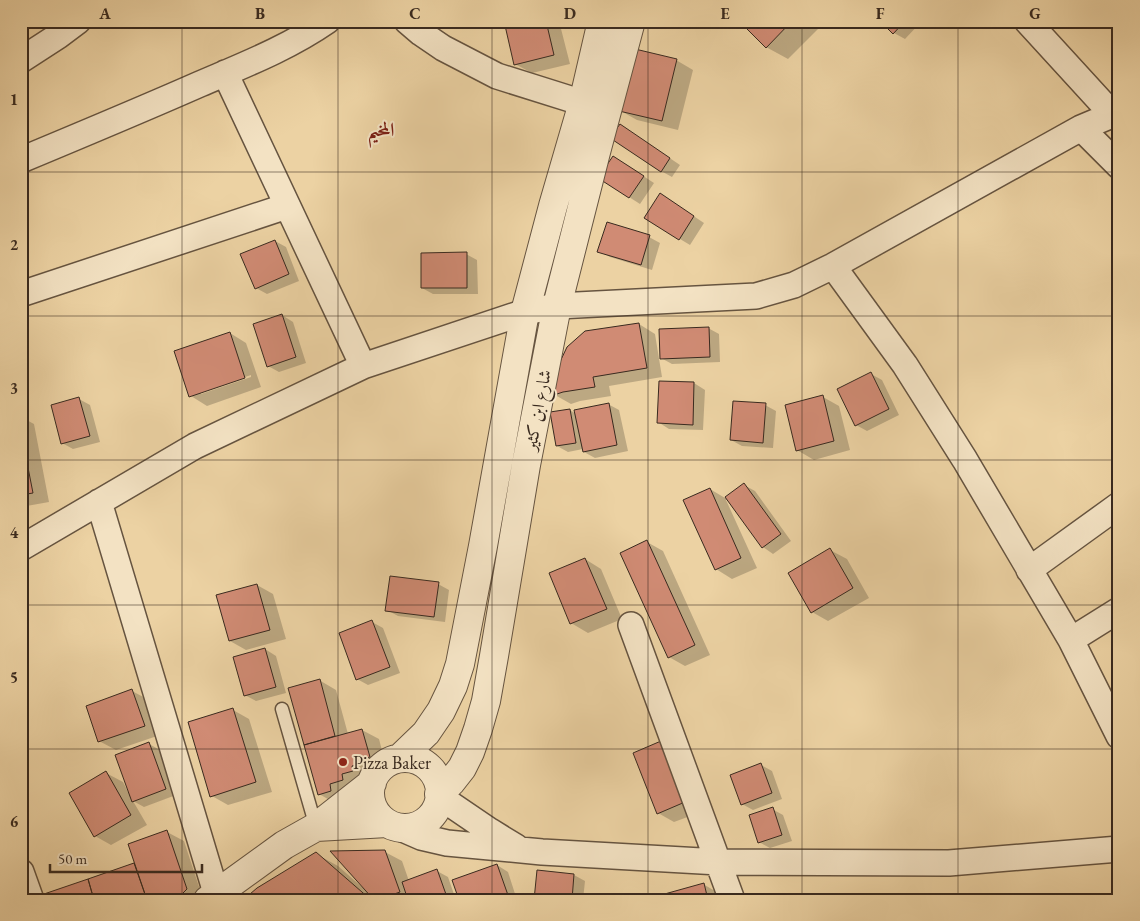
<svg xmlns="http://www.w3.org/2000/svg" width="1140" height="921" viewBox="0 0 1140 921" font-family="'EB Garamond',Amiri,serif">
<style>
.shadow{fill:#0003;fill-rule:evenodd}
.building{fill:#d08b74;stroke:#392a1f}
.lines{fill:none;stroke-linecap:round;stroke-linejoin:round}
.service-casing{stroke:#665440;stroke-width:15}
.minor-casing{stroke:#665440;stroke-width:28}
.tertiary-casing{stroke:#665440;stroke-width:30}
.service{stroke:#f3e2c3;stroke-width:12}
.minor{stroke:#f3e2c3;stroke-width:25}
.tertiary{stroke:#f3e2c3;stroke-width:28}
.grid{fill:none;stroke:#392a1f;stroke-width:1;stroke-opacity:0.55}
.poi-dot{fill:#8f2418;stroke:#f3e2c3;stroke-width:2}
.labels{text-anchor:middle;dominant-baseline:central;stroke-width:4;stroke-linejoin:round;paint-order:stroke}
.street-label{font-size:18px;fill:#392a1f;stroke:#f3e2c3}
.poi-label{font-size:18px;fill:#392a1f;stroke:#f3e2c3;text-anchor:start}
.neighbourhood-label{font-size:19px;font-weight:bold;fill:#7a1f14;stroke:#f3e2c3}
.neatline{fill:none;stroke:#392a1f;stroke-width:2}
.grid-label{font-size:16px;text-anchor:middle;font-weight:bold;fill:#392a1f}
</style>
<rect width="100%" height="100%" fill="#ecd2a3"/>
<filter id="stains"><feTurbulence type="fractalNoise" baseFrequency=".004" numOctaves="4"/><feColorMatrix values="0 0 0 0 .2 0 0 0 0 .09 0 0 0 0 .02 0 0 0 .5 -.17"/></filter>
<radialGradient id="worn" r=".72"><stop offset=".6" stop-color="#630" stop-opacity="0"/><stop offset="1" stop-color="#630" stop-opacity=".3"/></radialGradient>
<path class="shadow" d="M505 21H559L570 64 532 73 515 64Z
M741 21H826L788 59 766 47Z
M881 21H922L905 39 894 33Z
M676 60 693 70 678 130 637 120 621 111Z
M631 132 680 165 672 177 661 171Z
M614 157 654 183 640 204 629 197Z
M671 201 704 223 690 245 680 239Z
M649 237 660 243 652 270 610 257 599 251Z
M275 241 286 247 299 281 267 294 256 288Z
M466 254 477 260 478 294H433L422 288Z
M282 315 293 322 306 363 279 372 268 366Z
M639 324 655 334 662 377 609 386 611 396 580 401 571 404 555 395 559 366Z
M708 328 719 334 720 362 672 364 661 358Z
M230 333 246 343 261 387 207 406 191 396ZM251 375V377L201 394V392Z
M871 374 882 380 899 415 867 431 856 425Z
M694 383 705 390 703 430 669 429 658 422Z
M823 397 839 406 850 450 814 460 797 450Z
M79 399 90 405 100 442 73 449 62 443Z
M608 404 619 410 628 451 595 458 584 452 583 449 568 452 557 446 570 410 576 414Z
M765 405 776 411 773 448 742 446 731 440Z
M21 417 34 424 49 502 21 507Z
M744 485 755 491 791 541 773 554 763 547 727 499 726 500 757 568 732 579 716 569 710 489 725 498Z
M647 542 663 551 710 655 685 666 669 657Z
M830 550 847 559 869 598 828 621 812 612Z
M585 559 601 569 622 619 588 633 571 623Z
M438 584 449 590 445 622 398 616 387 610Z
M257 585 273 594 286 639 246 650 230 641Z
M372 622 383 628 400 673 368 685 357 679Z
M265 649 276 656 286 693 256 701 245 695Z
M319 680 336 690 348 734 362 730 379 739 386 766 375 769 376 773 335 803 319 794 289 689Z
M132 691 149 700 160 735 116 750 99 741Z
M233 710 249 719 272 792 228 805 212 796Z
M149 744 160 750 176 795 144 807 133 801 147 825 111 845 95 836 106 773 123 782 128 792 130 791Z
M634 754 701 812 674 822 658 813Z
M761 765 772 771 782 799 753 810 742 804Z
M772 809 783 815 792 841 770 848 759 842Z
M167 832 184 841 203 899 202 900H47L46 895 136 864Z
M385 852 402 861 409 881 437 871 448 877 456 900H245L316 854 338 866 363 888Z
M497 865 508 872 517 900H460Z
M574 875 585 881 583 900H535Z
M703 884 720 894 722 900H663Z"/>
<path class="building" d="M504 21H546L554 55 514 65Z
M739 21H792L766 48Z
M880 21H905L893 34Z
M635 49 677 59 662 121 619 111Z
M620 124 670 158 661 172 610 138Z
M613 156 644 176 629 198 598 178Z
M660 193 694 216 679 240 644 218Z
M607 222 650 235 641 265 597 252Z
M275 240 289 274 255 289 240 254Z
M467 252V288H421V253Z
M282 314 296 357 267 367 253 324Z
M639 323 647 368 593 377 595 387 563 392 554 395 558 366 567 347 585 331Z
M709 327 710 357 660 359 659 329Z
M230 332 245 378 189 397 174 351Z
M871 372 889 409 855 426 837 389Z
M659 381 694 382 693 425 657 423Z
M823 395 834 441 796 451 785 405Z
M79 397 90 436 61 444 51 405Z
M733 401 766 403 763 443 730 440Z
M609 403 617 445 583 452 574 410Z
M570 409 576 443 556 446 550 412Z
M21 432 33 493 21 495Z
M744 483 781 534 762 548 725 497Z
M710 488 741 558 715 570 683 500Z
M647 540 695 645 668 658 620 553Z
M830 548 853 588 811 613 788 573Z
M585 558 607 609 570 624 549 573Z
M390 576 439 582 434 617 385 611Z
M257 584 270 630 229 641 216 595Z
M372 620 390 667 356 680 339 633Z
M265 648 276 687 244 696 233 657Z
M320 679 335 736 304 745 288 688Z
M132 689 145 726 98 742 86 706Z
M233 708 256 782 210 797 188 722Z
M362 729 370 757 359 760 360 764 352 766 353 771 342 774 343 780 330 784 331 791 318 795 304 745Z
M661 741 685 802 657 814 633 753Z
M149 742 166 789 132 802 115 755Z
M761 763 772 793 741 805 730 775Z
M106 771 131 815 94 837 69 793Z
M773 807 782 835 758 843 749 815Z
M167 830 187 889 176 900H147L128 844Z
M385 850 400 892 377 900H374L330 851Z
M316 852 370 899 369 900H243L257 888Z
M134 863 147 900H94L88 879Z
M497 864 509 898 505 900H459L452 880Z
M437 869 448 900H408L402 882Z
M537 870 574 874 572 900H534Z
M88 879 94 900H46L44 894Z
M704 883 708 900H662L661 895Z"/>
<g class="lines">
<defs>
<path id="service" d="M282 709 316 827"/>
<path id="minor" d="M407 21 421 33 443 48 497 76 583 103
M1027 21 1113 115
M21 60 58 36 78 21
M225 73 363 366
M1081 128 1119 166
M21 160C81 135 141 110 200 84 244 65 288 48 327 21
M833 266 905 365 965 460 1071 640 1119 736
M21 294 287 206
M99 502 216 893
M21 548 195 446 363 366 525 312 557 306 756 296 794 285 833 266 1081 128 1119 112
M1029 570 1119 505
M631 625 732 900
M1071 640 1119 610
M440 797 490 831 516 847
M398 827 421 837 447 843 542 852 719 862 949 863 1119 849
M21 872 31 900"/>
<path id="tertiary" d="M400 758 426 733 441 711 453 686 460 664 483 546 525 312 553 206 583 103 602 21
M370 793a35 35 0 1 1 70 0a35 35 0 1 1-70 0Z
M439 794 451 782 462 768 470 752 478 729 486 701 494 656 526 465 557 306 596 152 631 21
M316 827 387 823
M208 900 284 845 316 827 372 783"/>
</defs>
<use href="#service" class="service-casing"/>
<use href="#minor" class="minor-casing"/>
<use href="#tertiary" class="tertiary-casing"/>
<use href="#service" class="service"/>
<use href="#minor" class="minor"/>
<use href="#tertiary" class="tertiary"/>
</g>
<path class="grid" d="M182 21V900M338 21V900M492 21V900M648 21V900M802 21V900M958 21V900M21 172H1119M21 316H1119M21 460H1119M21 605H1119M21 749H1119"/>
<circle class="poi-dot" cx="343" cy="762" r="5"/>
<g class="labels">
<g class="street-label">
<text transform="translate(537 410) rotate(-79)">شارع ابن كثير</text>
</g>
<g class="poi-label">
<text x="353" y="762">Pizza Baker</text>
</g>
<g class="neighbourhood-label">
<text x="381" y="129">المخيم</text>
</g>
</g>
<rect width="1140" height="921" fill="none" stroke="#ecd2a3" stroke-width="55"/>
<path d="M50 864v8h152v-8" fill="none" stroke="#392a1f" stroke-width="2.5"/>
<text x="58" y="864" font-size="15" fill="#392a1f" stroke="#f3e2c3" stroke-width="4" paint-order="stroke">50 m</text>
<rect x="28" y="28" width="1084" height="866" class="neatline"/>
<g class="grid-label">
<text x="105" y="19">A</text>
<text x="260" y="19">B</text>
<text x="415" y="19">C</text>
<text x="570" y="19">D</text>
<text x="725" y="19">E</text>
<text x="880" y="19">F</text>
<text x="1035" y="19">G</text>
<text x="14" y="105">1</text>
<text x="14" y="250">2</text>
<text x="14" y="394">3</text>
<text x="14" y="538">4</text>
<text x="14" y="683">5</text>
<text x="14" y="827">6</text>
</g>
<rect width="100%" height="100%" filter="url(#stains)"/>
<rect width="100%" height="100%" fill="url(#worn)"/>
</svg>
